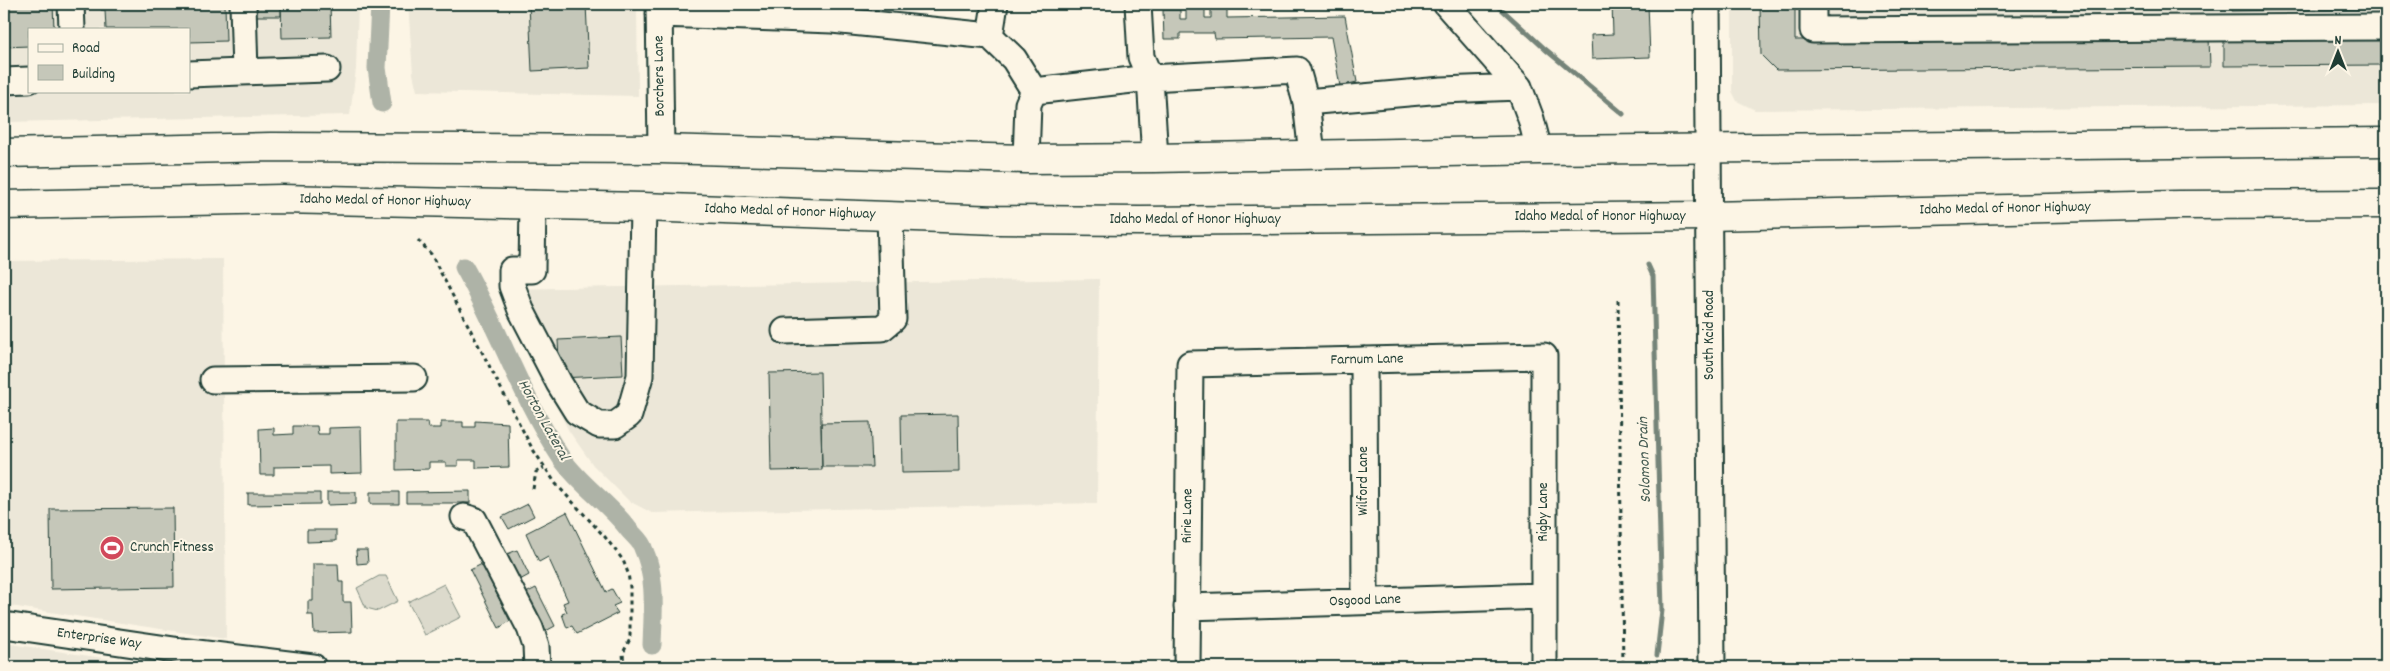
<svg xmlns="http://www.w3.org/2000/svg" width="2390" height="671" viewBox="0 0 2390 671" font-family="Dekko,sans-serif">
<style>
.built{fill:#ece7d8;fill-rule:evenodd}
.green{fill:#dcdacc;stroke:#7e8c80}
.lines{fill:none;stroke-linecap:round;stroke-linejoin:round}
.stream{stroke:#758479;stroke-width:5}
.canal{stroke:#aeb3a7;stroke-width:19}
.building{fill:#c5c7b9;stroke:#1f3d34}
.minor-casing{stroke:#1f3d34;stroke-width:29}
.major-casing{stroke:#1f3d34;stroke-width:31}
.path{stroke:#1f3d34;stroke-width:3;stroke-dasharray:4 4;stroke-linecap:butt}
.minor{stroke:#fcf5e5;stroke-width:25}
.major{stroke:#fcf5e5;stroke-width:28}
.labels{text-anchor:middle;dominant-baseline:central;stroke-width:4;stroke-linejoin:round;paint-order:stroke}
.street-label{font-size:15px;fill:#1f3d34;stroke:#fcf5e5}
.poi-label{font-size:15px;fill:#1f3d34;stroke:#fcf5e5;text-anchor:start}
.water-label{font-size:16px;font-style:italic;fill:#435a51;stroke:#fcf5e5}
</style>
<rect width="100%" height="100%" fill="#fcf5e5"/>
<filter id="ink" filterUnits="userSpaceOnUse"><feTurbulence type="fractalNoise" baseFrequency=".02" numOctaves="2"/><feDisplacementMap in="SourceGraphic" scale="10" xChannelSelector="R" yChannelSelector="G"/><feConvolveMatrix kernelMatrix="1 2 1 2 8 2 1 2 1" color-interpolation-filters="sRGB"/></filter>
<g filter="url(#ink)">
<path class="built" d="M4 4H358L356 69 350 115 4 122ZM29 29H189V91H29Z
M408 4H637L638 96 417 91 413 74Z
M1732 4H2386V105L1755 110 1737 101 1732 91Z
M223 259 226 639 4 605V261Z
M1099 279 1097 503 652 513 629 501 593 465 569 431 543 381 499 289Z
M4 643 162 667H4Z"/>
<path class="green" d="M379 576H386L398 601 378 611 366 608 357 588Z
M444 584 461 617 425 635 408 602Z"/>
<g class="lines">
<path class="stream" d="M1496 4 1545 49 1623 114
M1648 265 1653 276 1662 610 1657 655"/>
<path class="canal" d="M380 4 377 68 382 103
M464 267C499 329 522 399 562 459 581 486 610 504 629 530 634 536 641 541 643 548 657 578 653 612 652 645"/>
</g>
<path class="building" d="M4 4H53L54 29H29V46L4 47Z
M101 4H225L226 41 189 42V29H106L105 10H101Z
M254 4H281V16H255Z
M281 4H330L331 37 282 38Z
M529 4H586L589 68 532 71Z
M1186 4H1205V18H1211V4H1227V18L1345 16 1357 82 1340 86 1331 37 1215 39 1214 33H1180V39H1164L1163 10H1180V19H1186Z
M1612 4H1648L1650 57 1592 59 1591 35 1613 34Z
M1760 4H1795V40L2209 37 2210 67 1776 70 1761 55Z
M2232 4H2386V9L2232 11Z
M2386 36V65L2224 66V37Z
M621 337 623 375 560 378 558 340Z
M820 372 822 470 771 471 769 373Z
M958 414 959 472 902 473 901 415Z
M475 421 508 423 509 467 476 468V460H458V466H446V462H429V469L396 470V422H428L429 428H441V422H463V427H475Z
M870 422 872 467H822L821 423Z
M293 426H317L318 434H329V428L361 427 362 473 329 474V466L274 467V475H260L259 429 274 428V435L293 434Z
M4 433H6L7 528H4Z
M470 491V503H406V492Z
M327 492H356V504L327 505Z
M370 492H399V504H370Z
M248 493H320V504L248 505Z
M528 504 534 516 509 529 502 517Z
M173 508 174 587 51 589 50 509Z
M567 512 606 592 612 589 620 603 613 606 618 613 577 634 572 626 567 628 562 614 567 612 563 603 568 601 548 557 539 562 526 533Z
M307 530H336V541L307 542Z
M356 550H367L368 563 357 564Z
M517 550 529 575 518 581 505 555Z
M313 564H338L339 582H343V602H351L352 632 314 633 313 615H308V601H313Z
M482 564 510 621 499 628 470 570Z
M536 588 555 626 544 632 524 594Z"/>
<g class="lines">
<defs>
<path id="minor" d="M71 4 72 29
M243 4 245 72
M659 4 661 149
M1138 4 1141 57 1150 78 1155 158
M1446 4 1519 87
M1707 4 1712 667
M1813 4V30L2386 27
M659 14 832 20 990 36 1014 59 1034 91
M990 36 995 4
M189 74 327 69
M4 81 29 80
M1306 102 1442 90 1519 87 1531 119 1539 150
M1026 159 1028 104 1034 91 1150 78 1297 70 1306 102 1312 155
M533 204 532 270H512V286L521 310 559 383 577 412 599 425H615L629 415 640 376 643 207
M785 331 882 328 893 319 890 216
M1364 360 1365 601
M213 380 414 378
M464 517 474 520 530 628 536 646 537 667
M1187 607 1544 596
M4 625 181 651 313 667
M1187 667 1190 364 1544 356V667"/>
<path id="major" d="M4 153 271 147 661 149 1026 159 1155 158 1539 150 2386 142
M4 205 281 199 643 207 998 220 1140 221 1708 216 2178 205 2386 204"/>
</defs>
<use href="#minor" class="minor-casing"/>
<use href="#major" class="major-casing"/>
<path class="path" d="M418 240 431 254 532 448 556 484 605 537 623 560 628 573 630 587V639L623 653 624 667
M1618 300 1623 667
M533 489 536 472 544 468"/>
<use href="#minor" class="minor"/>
<use href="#major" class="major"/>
</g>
</g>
<defs>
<symbol id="stadium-disc" viewBox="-11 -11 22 22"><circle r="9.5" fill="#d1495b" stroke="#fcf5e5"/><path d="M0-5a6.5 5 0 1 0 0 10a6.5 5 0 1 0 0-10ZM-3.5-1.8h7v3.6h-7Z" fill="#fff"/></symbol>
</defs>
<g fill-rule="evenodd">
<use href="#stadium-disc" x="98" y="534" width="28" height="28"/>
</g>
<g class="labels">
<g class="street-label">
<text transform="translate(660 76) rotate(-91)">Borchers Lane</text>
<text transform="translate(385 201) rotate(1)">Idaho Medal of Honor Highway</text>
<text transform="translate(2005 209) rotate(-1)">Idaho Medal of Honor Highway</text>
<text transform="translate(790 212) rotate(2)">Idaho Medal of Honor Highway</text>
<text x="1600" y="217">Idaho Medal of Honor Highway</text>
<text x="1195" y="220">Idaho Medal of Honor Highway</text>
<text transform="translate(1710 335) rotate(-90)">South Kcid Road</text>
<text transform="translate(1367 360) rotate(-1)">Farnum Lane</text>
<text transform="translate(1364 481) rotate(-90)">Wilford Lane</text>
<text transform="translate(1544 512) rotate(-90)">Rigby Lane</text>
<text transform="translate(1188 516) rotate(-89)">Ririe Lane</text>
<text transform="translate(1365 601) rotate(-2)">Osgood Lane</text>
<text transform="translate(99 639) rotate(8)">Enterprise Way</text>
</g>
<g class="poi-label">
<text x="130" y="548">Crunch Fitness</text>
</g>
<g class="water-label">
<text transform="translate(543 420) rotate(61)">Horton Lateral</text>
<text transform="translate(1645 460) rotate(-92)">Solomon Drain</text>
</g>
</g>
<rect width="2390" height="671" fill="none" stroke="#fcf5e5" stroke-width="20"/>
<rect x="10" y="10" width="2370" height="651" fill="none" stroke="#1f3d34" stroke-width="2" filter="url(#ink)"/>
<rect x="28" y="28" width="162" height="65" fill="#fcf5e5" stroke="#a4ab9e"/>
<rect x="38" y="44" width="25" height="8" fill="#fcf5e5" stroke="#a4ab9e"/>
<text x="72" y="52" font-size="15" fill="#1f3d34">Road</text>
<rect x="38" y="65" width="25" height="15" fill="#c5c7b9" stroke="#a4ab9e"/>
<text x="72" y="78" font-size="15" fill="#1f3d34">Building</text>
<g transform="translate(2338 52)" stroke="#fcf5e5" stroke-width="4" paint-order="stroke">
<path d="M0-4L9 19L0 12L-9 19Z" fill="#1f3d34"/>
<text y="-8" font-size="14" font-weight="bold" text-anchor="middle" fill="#1f3d34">N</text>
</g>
</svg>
